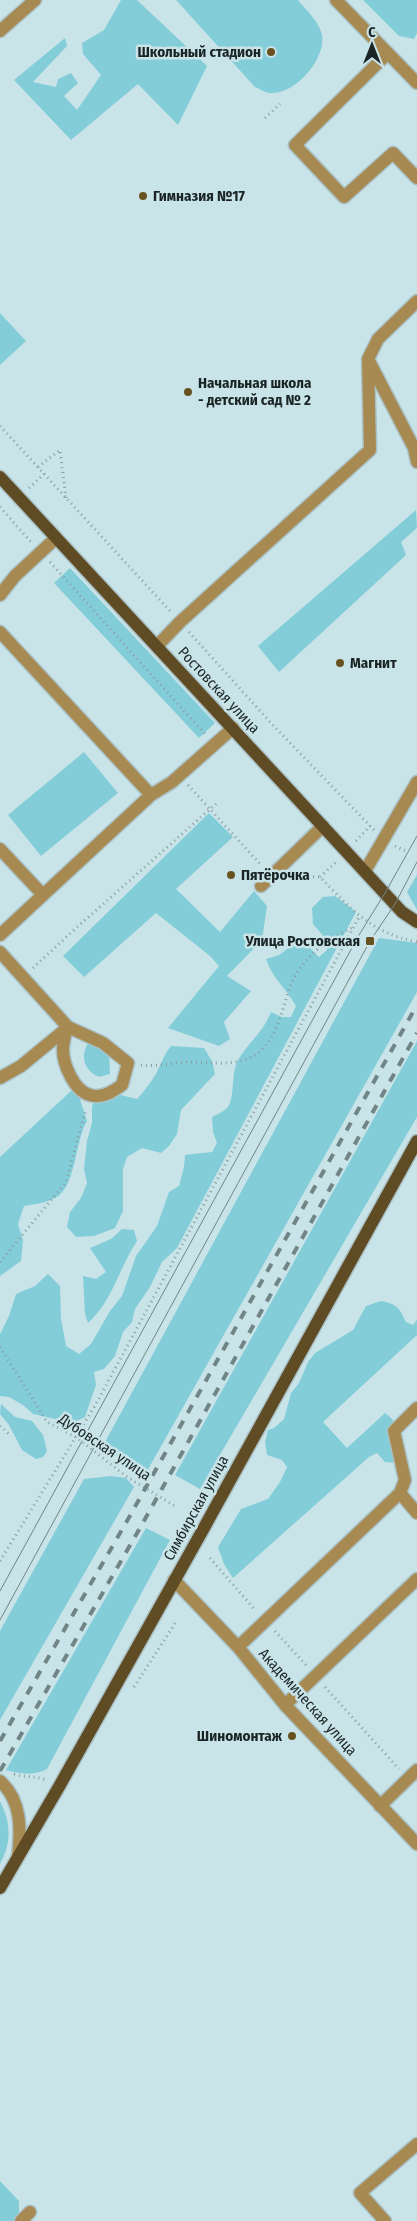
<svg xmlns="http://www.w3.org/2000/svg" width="417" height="2221" viewBox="0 0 417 2221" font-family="'Fira Sans Condensed',sans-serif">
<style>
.green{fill:#83cdd9}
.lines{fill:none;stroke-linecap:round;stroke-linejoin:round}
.minor-casing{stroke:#aac1c5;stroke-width:15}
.major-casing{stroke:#aac1c5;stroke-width:15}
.path{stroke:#889da0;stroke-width:3;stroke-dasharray:1 4;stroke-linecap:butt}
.minor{stroke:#a78a52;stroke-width:12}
.major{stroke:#5f4b24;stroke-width:12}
.tram{stroke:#718486;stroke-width:1}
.rail{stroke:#718486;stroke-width:4;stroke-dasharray:9 9;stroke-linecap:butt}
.poi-dot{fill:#695222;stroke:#c9e4e8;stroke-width:2}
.labels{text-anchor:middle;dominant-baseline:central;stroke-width:5;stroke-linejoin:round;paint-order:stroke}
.poi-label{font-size:15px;font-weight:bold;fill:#1a2425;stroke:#c9e4e8;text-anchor:start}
.street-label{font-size:15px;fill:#1a2425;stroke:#c9e4e8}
</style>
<rect width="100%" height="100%" fill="#c9e4e8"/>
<path class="green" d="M121 0H137L207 66 178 125 138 84 71 140 14 80 65 38 67 46 33 82 56 87 58 79 71 73 78 83 64 96 77 110 101 75 83 54 82 43 104 30Z
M176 0H298C307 11 319 21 322 35 326 60 294 95 270 93 265 93 260 89 255 87Z
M363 0H417V33L414 39 399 36Z
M0 313 26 341 0 365Z
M416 510 417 528 401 542 406 555 279 672 258 646Z
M70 568 215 723 199 738 54 583Z
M84 752 118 793 41 856 8 815Z
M209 813 233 837 176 889 220 932 254 891 267 906 262 940 227 976 251 991 224 1022 230 1039 219 1046 168 1028 219 966 210 956 156 913 84 977 63 956Z
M417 875V910L407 892Z
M335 896 356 912 177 1248 162 1262 150 1287 135 1309 132 1322 123 1332 115 1356 104 1369 94 1372 96 1385 85 1417 73 1423 33 1414 23 1405 9 1397 0 1396V1334L9 1316 16 1294 35 1286 48 1274 60 1286 61 1319 66 1346 79 1354 91 1344 110 1311 122 1296 136 1256 157 1226 169 1192 179 1186 184 1167 185 1155 212 1152 217 1143 213 1132 212 1117C216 1115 222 1112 226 1109 236 1100 230 1075 238 1060 248 1043 264 1031 271 1012L282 1017H291L296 1006C287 989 272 978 266 959L279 955 291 946 310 948 319 957 327 950 326 939 313 924 312 908 323 897Z
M379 938 417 943V992L146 1473C127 1468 118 1458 104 1444Z
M417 1041V1117L200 1489 175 1475Z
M88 1043 109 1052 110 1074 99 1077C84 1070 80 1057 88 1043Z
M171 1046 204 1048 212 1061 215 1074 181 1110 177 1134 169 1146 161 1153 142 1148 127 1157 123 1169V1211L115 1228 94 1236 76 1237 67 1227 70 1212 81 1198 87 1183 84 1169 87 1141 92 1123V1106L97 1094H117L137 1099C145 1090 151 1082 157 1072 162 1062 163 1056 171 1046Z
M72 1090 79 1096 87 1121C75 1140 76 1188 55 1198 46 1203 34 1204 24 1206L18 1224 23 1240 21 1261 0 1276V1157Z
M122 1229 134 1230 137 1241C119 1268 112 1302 88 1323L85 1314 83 1276 96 1279 106 1272 90 1248 111 1239Z
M381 1301C397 1304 399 1307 406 1322L413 1325 417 1320V1335L323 1422 347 1448 385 1413C404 1427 404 1441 398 1463L385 1462 377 1453 369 1457 233 1578 224 1564 218 1547 241 1509 268 1499 280 1482 287 1467 282 1460 267 1455 265 1442 268 1430 274 1428 284 1419 291 1393 299 1383 308 1362 315 1353 353 1330 366 1306Z
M1 1404 15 1417 32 1421 43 1435 47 1451 43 1457 36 1459 22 1450 9 1425 0 1414Z
M111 1476 126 1478 134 1487 0 1720V1631L84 1479Z
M146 1528 170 1540 47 1769C33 1776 21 1774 6 1770Z
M0 1801C11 1823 12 1842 0 1864Z
M0 2181 19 2201V2218L16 2221H0Z"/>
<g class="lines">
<defs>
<path id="minor" d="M336 0 417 83
M0 31 35 0
M387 54 295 145 344 197 393 153 417 178
M368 359 378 339 417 301
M0 595 15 576 56 538
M0 632 151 795
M157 646 180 622 370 450 368 359 414 448 417 462
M0 849 43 895 151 795 172 782 233 728
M365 871 417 782
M261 886 323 826
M0 935 43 895
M0 952 68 1027 103 1043 128 1063 122 1085C113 1091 102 1099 90 1095 74 1091 63 1064 63 1050 63 1041 65 1035 68 1027
M0 1078 21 1066 66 1029
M400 1493 417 1513
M174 1580 238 1647 285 1705 417 1844
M238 1647 400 1493 405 1480 394 1431 417 1408
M285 1705 417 1579
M0 1781C22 1801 21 1829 18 1857
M380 1806 417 1770
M21 2221 30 2212
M385 2221 360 2193 417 2144"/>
<path id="major" d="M0 477 402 912 417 922
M0 1888 60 1785 205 1526 417 1141"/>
</defs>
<use href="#minor" class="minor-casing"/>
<use href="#major" class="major-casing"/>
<path class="path" d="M265 118 280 104
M0 426 171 612
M38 467 60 450 66 498
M29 488 44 474
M0 507 32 543
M50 562 205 734
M189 632 270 722 374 830
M188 785 261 865
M356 841 370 826
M395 846 408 852
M293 876 320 877C351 909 371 933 417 942
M320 877 336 862
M33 968 75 929 217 803
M141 1065C155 1067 171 1063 186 1062 207 1062 227 1066 247 1059 279 1048 281 1004 294 978 306 955 330 937 354 927
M0 1262 66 1182 86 1109
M0 1347 47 1422 76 1437 127 1477 175 1506
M0 1426 9 1434
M210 1558 255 1610
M0 1561 96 1404 359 917
M275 1631 306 1665
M134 1687 176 1622
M325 1687 399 1769
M14 1774C27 1778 33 1775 46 1780"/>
<use href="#minor" class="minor"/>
<use href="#major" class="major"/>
<path class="tram" d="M0 1591 359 935 385 893 417 836
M0 1620 370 941 395 904 417 862"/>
<path class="rail" d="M0 1741 127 1521 417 1005
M0 1771 140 1528 417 1033"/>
</g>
<g class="poi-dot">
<circle cx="271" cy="52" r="5"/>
<circle cx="143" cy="196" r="5"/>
<circle cx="188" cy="392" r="5"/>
<circle cx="340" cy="663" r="5"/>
<circle cx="231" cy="875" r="5"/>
<rect x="365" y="936" width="10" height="10" rx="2.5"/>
<circle cx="292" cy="1736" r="5"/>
</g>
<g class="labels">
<g class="poi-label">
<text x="261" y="52" text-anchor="end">Школьный стадион</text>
<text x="153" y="196">Гимназия №17</text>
<text x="198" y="383">Начальная школа<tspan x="198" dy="17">- детский сад № 2</tspan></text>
<text x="350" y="663">Магнит</text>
<text x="241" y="875">Пятёрочка</text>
<text x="360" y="941" text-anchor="end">Улица Ростовская</text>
<text x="282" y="1736" text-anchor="end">Шиномонтаж</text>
</g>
<g class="street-label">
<text transform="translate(219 690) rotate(47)">Ростовская улица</text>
<text transform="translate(105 1447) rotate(34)">Дубовская улица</text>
<text transform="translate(196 1508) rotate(-61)">Симбирская улица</text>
<text transform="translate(308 1702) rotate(48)">Академическая улица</text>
</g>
</g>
<g transform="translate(372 45)" stroke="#c9e4e8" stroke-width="4" paint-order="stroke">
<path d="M0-4L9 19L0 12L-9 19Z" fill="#1a2425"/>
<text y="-8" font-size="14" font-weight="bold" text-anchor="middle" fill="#1a2425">С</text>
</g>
</svg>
